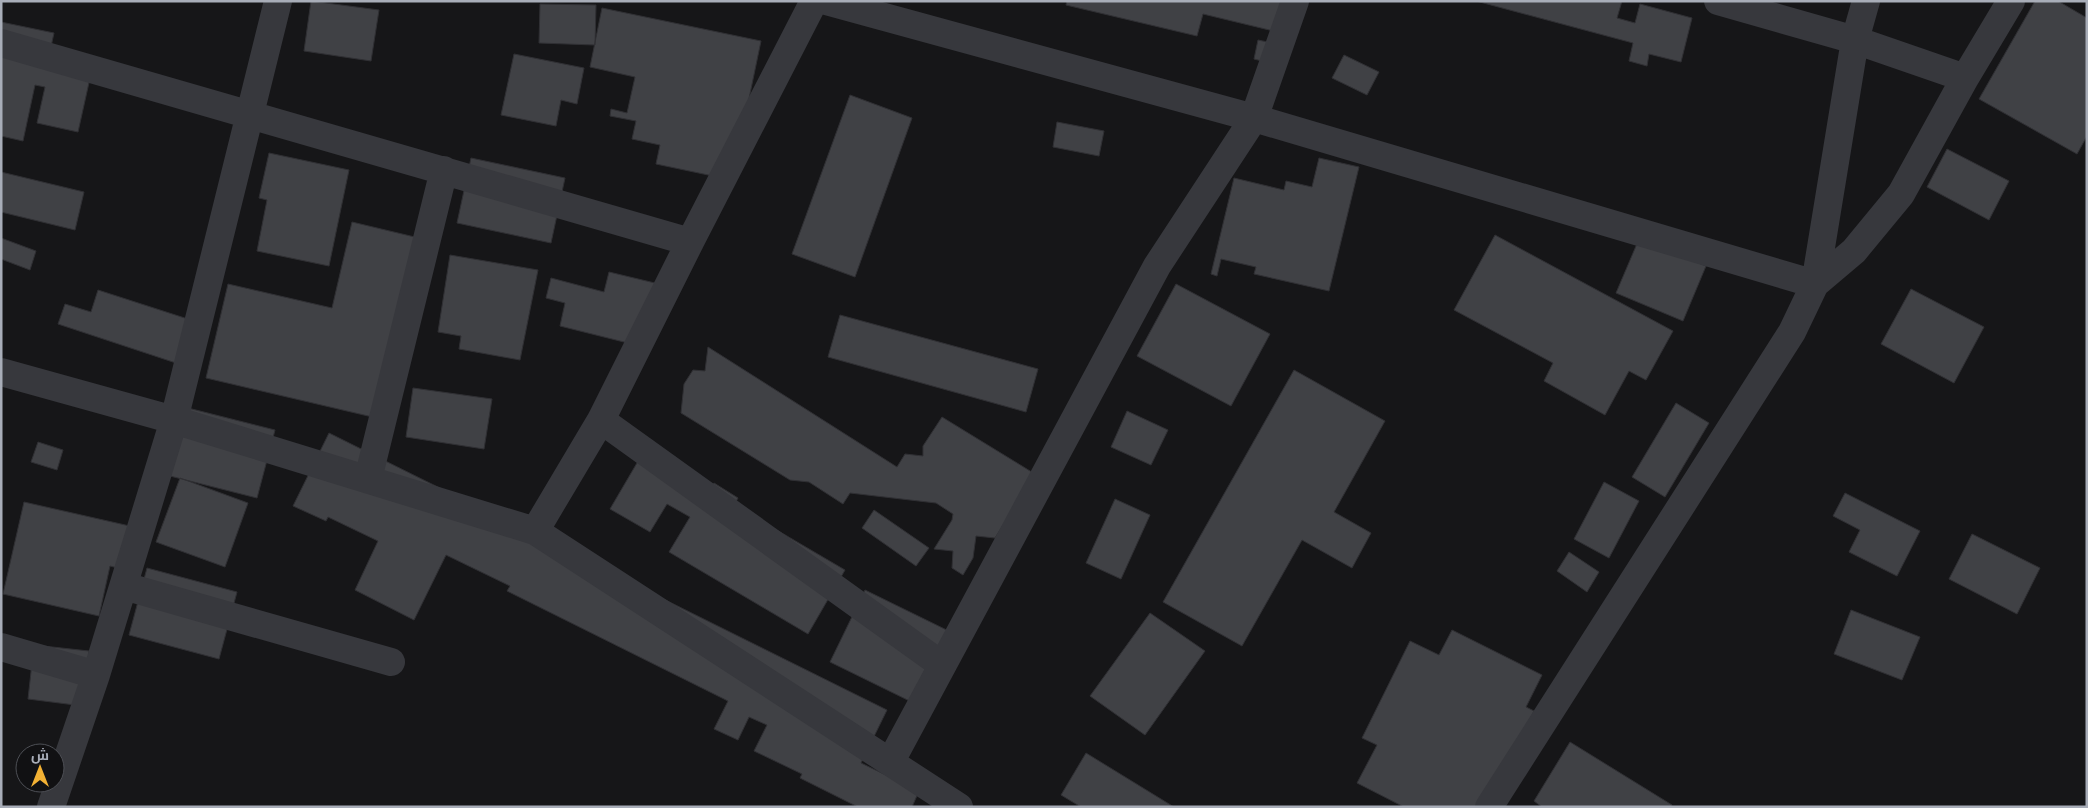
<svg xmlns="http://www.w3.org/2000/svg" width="2088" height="808" viewBox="0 0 2088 808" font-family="'Golos Text',Cairo,sans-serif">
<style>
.building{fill:#404145;stroke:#303034}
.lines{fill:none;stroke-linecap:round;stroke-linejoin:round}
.minor{stroke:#37383d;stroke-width:28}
</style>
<rect width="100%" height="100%" fill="#161618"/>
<path class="building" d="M311 1 379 10 371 61 304 51Z
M1067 1H1294L1286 34 1203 14 1197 36 1066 5Z
M1476 1H1622L1617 18 1635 23 1640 4 1692 18 1681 62 1649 54 1647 66 1629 61 1633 43Z
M2035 1H2058L2087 18V136L2077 154 1979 99Z
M540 4 596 5 595 45 539 43Z
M602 8 761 41 732 180 656 164 660 145 632 139 636 121 610 116 611 109 627 113 635 77 590 67Z
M1 22 54 33 46 69 90 78 78 132 37 123 45 87 35 85 23 141 1 136Z
M1258 40 1287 46 1282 66 1254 59Z
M514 54 584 68 577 104 561 100 556 126 501 115Z
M1344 55 1379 72 1367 95 1332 78Z
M850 95 912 118 855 277 792 254Z
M1057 122 1104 131 1099 156 1053 147Z
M1947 149 2009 181 1989 220 1927 187Z
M269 153 349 170 329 266 257 251 267 200 259 198Z
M471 158 565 178 551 243 457 223Z
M1319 158 1359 167 1329 291 1254 274 1256 267 1221 259 1217 276 1211 274 1234 178 1284 190 1286 181 1312 187Z
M1 172 84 192 75 230 1 212Z
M352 222 423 239 381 419 206 378 228 284 332 308Z
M1495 235 1673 331 1646 380 1629 371 1605 415 1544 381 1553 363 1454 310Z
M1 238 36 251 30 270 1 259Z
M1639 239 1706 266 1683 321 1616 293Z
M450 255 538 270 520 360 459 349 461 336 438 332Z
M609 272 659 284 644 347 560 326 565 303 546 298 551 278 604 292Z
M1176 284 1270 334 1231 406 1137 356Z
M1911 289 1984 327 1954 383 1881 344Z
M98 290 194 321 179 364 58 324 65 304 91 312Z
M840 315 1038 369 1026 412 828 357Z
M708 347 897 467 905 454 923 456V446L942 417 1035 474 995 538 976 536 973 558 963 575 952 568 953 551 934 549 952 520 953 514 936 503 850 493 843 504 809 482 790 480 681 413 684 384 693 370 705 371Z
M1294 370 1385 421 1334 512 1371 533 1352 568 1302 540 1242 646 1163 602Z
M413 388 492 399 484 449 406 437Z
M1676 403 1709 423 1665 497 1632 477Z
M184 407 275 430 257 498 166 475Z
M1127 411 1168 430 1151 465 1111 447Z
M329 433 887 710 861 763 919 791 912 807H858L800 778 802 774 754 751 767 725 749 717 738 740 714 729 728 701 507 591 510 586 446 555 414 620 355 590 378 541 328 517 326 521 293 506Z
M38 442 63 450 57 470 31 462Z
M644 451 710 491 714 483 738 498 734 505 845 570 808 634 669 552 690 517 667 504 650 532 610 509Z
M180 478 248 503 225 567 156 542Z
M1604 482 1639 501 1609 558 1574 539Z
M1845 493 1920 531 1897 576 1849 552 1860 530 1833 516Z
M1115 499 1150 515 1121 579 1086 563Z
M24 502 143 529 133 572 110 566 99 616 3 594Z
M874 510 929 548 916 566 862 528Z
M1972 534 2040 568 2017 614 1949 579Z
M1569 552 1599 572 1587 592 1557 571Z
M147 568 237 592 219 659 129 635Z
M865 590 963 638 928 710 830 662Z
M1851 610 1920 637 1902 680 1834 654Z
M1150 613 1205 651 1145 735 1090 696Z
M1452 630 1542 675 1526 707 1534 711 1486 807H1404L1357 783 1377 745 1362 738 1410 641 1439 655Z
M34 645 89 651 83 706 28 699Z
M1570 742 1672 805 1671 807H1542L1534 801Z
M1086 753 1174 807H1081L1061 795Z"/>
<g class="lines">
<path class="minor" d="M826 1 1254 118 1815 284 1792 332 1489 807
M1718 1 1855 40 1965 78
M1866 1 1855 40 1815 284 1854 251 1901 194 1965 78 2011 1
M1 43 690 242
M1 372 174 420 535 531 959 807
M601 420 942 665
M368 479 444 170
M535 531 601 420 690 242 814 1
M124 586 391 662
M1 647 96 675
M891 761 1157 266 1254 118 1295 1
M51 807 96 675 174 420 278 1"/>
</g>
<rect width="2088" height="808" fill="none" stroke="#a8adb8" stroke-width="5"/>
<g transform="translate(40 768)"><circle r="24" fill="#111113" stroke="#4d4f55"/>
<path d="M0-4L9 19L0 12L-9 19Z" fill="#f2b134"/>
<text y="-8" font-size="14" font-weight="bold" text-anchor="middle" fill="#a8adb8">ش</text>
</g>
</svg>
